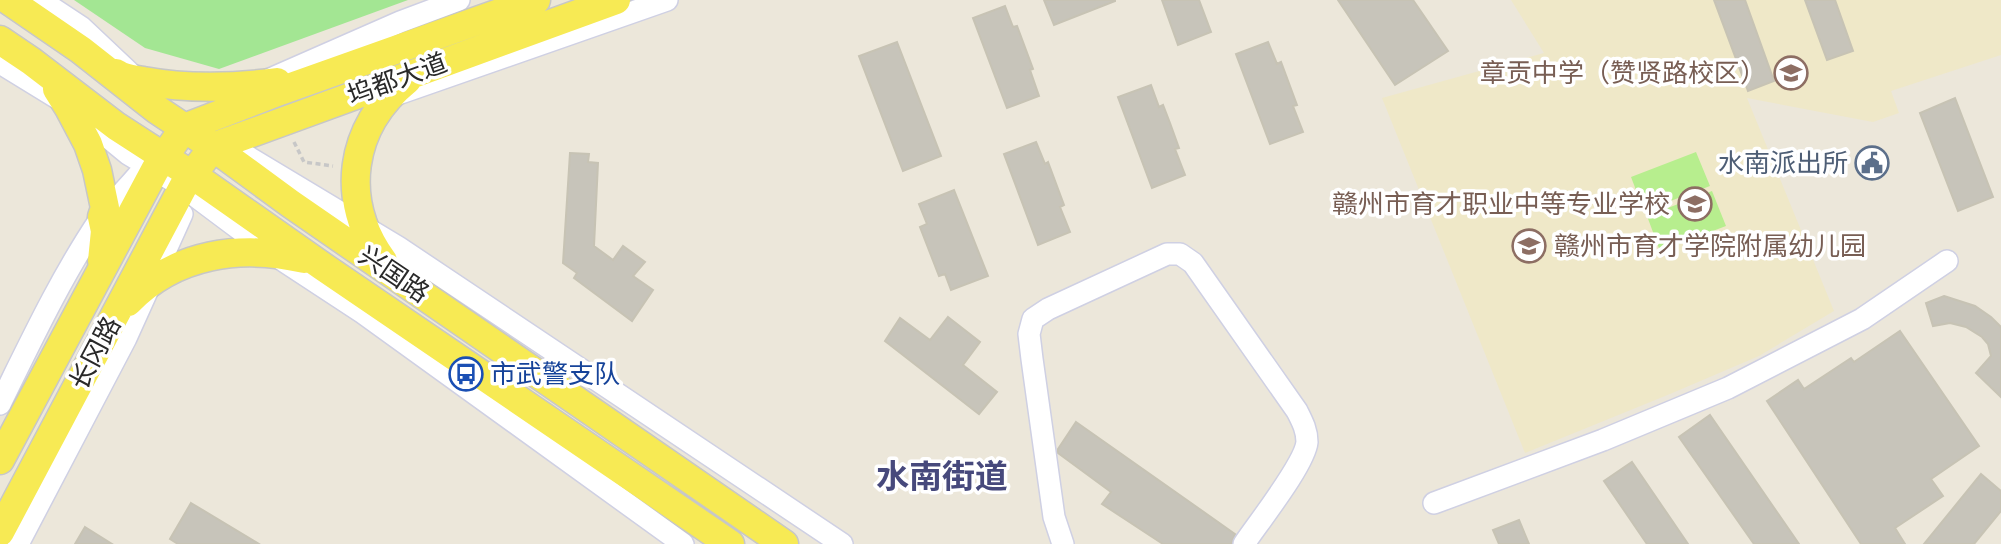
<svg xmlns="http://www.w3.org/2000/svg" width="2001" height="544" viewBox="0 0 2001 544" font-family="'Space Grotesk','Noto Sans SC',sans-serif">
<style>
.education{fill:#efe8c8}
.green{fill:#a3e693}
.pitch{fill:#b7ee8e}
.building{fill:#c7c4ba;stroke:#c7c3b4;stroke-width:2}
.lines{fill:none;stroke-linecap:round;stroke-linejoin:round}
.minor-casing{stroke:#cfd0e3;stroke-width:24}
.major-casing{stroke:#c7c7c7;stroke-width:31}
.path{stroke:#c7c7c7;stroke-width:3.5;stroke-dasharray:5 3.5;stroke-linecap:butt}
.minor{stroke:#fff;stroke-width:21}
.major{stroke:#f7ea54;stroke-width:28}
.labels{text-anchor:middle;dominant-baseline:central;stroke-width:7;stroke-linejoin:round;paint-order:stroke}
.education-label{font-size:26px;fill:#785e54;stroke:#fff;text-anchor:end}
.street-label{font-size:26px;fill:#292929;stroke:#fff}
.service-label{font-size:26px;fill:#4e5e75;stroke:#fff;text-anchor:end}
.transit-label{font-size:26px;fill:#164399;stroke:#fff;text-anchor:start}
.district-label{font-size:33px;font-weight:bold;fill:#47497c;stroke:#fff}
</style>
<rect width="100%" height="100%" fill="#ece7da"/>
<path class="education" d="M1511 0H2001V55L1891 91 1899 113 1873 122 1747 98 1834 311 1759 356 1670 394 1525 453 1382 98 1544 53Z"/>
<path class="green" d="M74 0H408L219 69 145 48Z"/>
<path class="pitch" d="M1696 152 1710 186 1644 211 1631 177Z
M1712 191 1726 226 1660 251 1647 216Z"/>
<path class="building" d="M1044 0H1115V1L1054 25Z
M1162 0H1199L1211 32 1178 45Z
M1338 0H1413L1448 51 1395 85Z
M1714 0H1745L1774 81 1748 91Z
M1805 0H1835L1853 51 1827 60Z
M1005 6 1013 27 1017 26 1033 69 1030 70 1039 96 1007 108 973 18Z
M897 42 941 156 903 171 859 56Z
M1268 42 1277 64 1281 62 1297 105 1293 106 1303 132 1270 144 1236 54Z
M1151 85 1159 107 1163 105 1170 123 1179 148 1175 149 1185 175 1152 188 1118 97Z
M1955 98 1993 197 1958 211 1920 113Z
M1036 142 1045 164 1048 162 1064 205 1060 207 1070 232 1038 245 1004 154Z
M570 153 589 154 588 162 598 163 594 246 613 260 623 246 645 262 633 276 653 290 632 321 574 278 577 273 563 263Z
M954 190 988 276 951 290 945 274 939 276 920 227 927 224 919 204Z
M1944 296 1975 306 1991 317 2001 327V397L1976 373 1991 356 1988 344 1982 337 1966 327 1950 323 1933 326 1926 303Z
M948 317 980 342 963 365 997 392 979 414 885 341 900 318 930 340Z
M1900 331 1979 446 1931 479 1943 496 1895 528 1905 544H1861L1767 401 1798 380 1804 389 1851 358 1854 362Z
M1710 415 1799 544H1754L1679 437Z
M1076 422 1235 534 1231 544H1163L1102 504 1111 492 1058 453V449Z
M1632 462 1688 544H1647L1604 481Z
M1981 474 2001 491V511L1974 544H1924Z
M191 503 259 544H178L170 539Z
M1519 520 1529 544H1499L1493 530Z
M85 527 112 544H75Z"/>
<g class="lines">
<defs>
<path id="minor" d="M40 0 81 27 134 77
M0 63 67 104 128 154 183 187 270 252 363 313 683 544
M261 83 400 22 459 0
M392 96 667 0
M240 152 398 247 842 544
M0 404C31 341 61 277 100 219 115 198 135 182 149 161
M1434 503 1603 440 1728 388 1862 319 1947 261
M18 544 126 338 182 214
M1063 544 1054 517 1032 359 1029 334 1033 319 1048 309 1167 254H1180L1193 263 1297 411C1302 421 1307 430 1307 442 1305 464 1258 523 1244 544"/>
<path id="major" d="M8 0 81 50 156 109 213 147 291 204 784 544
M0 40 31 61 116 126 201 181 322 266 730 544
M116 73C124 79 134 79 143 81 187 89 233 88 277 82
M57 89 69 108 88 144 97 170 105 208 102 217 105 231 102 261
M383 261C339 200 349 127 407 80
M128 302C175 253 241 244 304 259
M0 460 155 170 184 128 280 91 536 0
M0 532 183 187 213 147 616 0"/>
</defs>
<use href="#minor" class="minor-casing"/>
<use href="#major" class="major-casing"/>
<path class="path" d="M294 142 304 162 333 166"/>
<use href="#minor" class="minor"/>
<use href="#major" class="major"/>
</g>
<defs>
<symbol id="school-ring" viewBox="-11 -11 22 22"><circle r="9.5" fill="#fff" stroke="#8d6e63" stroke-width="1.5"/><path d="M0-5L7-2L0 1L-7-2ZM-4 1L0 2.5L4 1V4Q0 6-4 4Z" fill="#8d6e63"/></symbol>
<symbol id="civic-ring" viewBox="-11 -11 22 22"><circle r="9.5" fill="#fff" stroke="#5c6f8a" stroke-width="1.5"/><path d="M-.6-6.5H3V-4.5H.6V-3L4-1V1h2V6H-6V1h2V-1L-.6-3ZM-1.2 2.5V6h2.4V2.5Z" fill="#5c6f8a"/></symbol>
<symbol id="university-ring" viewBox="-11 -11 22 22"><circle r="9.5" fill="#fff" stroke="#8d6e63" stroke-width="1.5"/><path d="M0-5L7-2L0 1L-7-2ZM-4 1L0 2.5L4 1V4Q0 6-4 4Z" fill="#8d6e63"/></symbol>
<symbol id="bus-ring" viewBox="-11 -11 22 22"><circle r="9.5" fill="#fff" stroke="#1a4fb4" stroke-width="1.5"/><path d="M-5-6H5V4H4V6H2V4H-2V6H-4V4H-5ZM-3.5-4V0h7V-4ZM-3.5 1.2v1.5H-2V1.2ZM2 1.2v1.5H3.5V1.2Z" fill="#1a4fb4"/></symbol>
</defs>
<g fill-rule="evenodd">
<use href="#school-ring" x="1772" y="54" width="38" height="38"/>
<use href="#civic-ring" x="1853" y="144" width="38" height="38"/>
<use href="#university-ring" x="1676" y="185" width="38" height="38"/>
<use href="#school-ring" x="1510" y="227" width="38" height="38"/>
<use href="#bus-ring" x="447" y="355" width="38" height="38"/>
</g>
<g class="labels">
<g class="education-label">
<text x="1766" y="73">章贡中学（赞贤路校区）</text>
<text x="1670" y="204">赣州市育才职业中等专业学校</text>
<text x="1554" y="246" text-anchor="start">赣州市育才学院附属幼儿园</text>
</g>
<g class="street-label">
<text transform="translate(397 79) rotate(-20)">坞都大道</text>
<text transform="translate(394 274) rotate(34)">兴国路</text>
<text transform="translate(95 353) rotate(-62)">长冈路</text>
</g>
<g class="service-label">
<text x="1848" y="163">水南派出所</text>
</g>
<g class="transit-label">
<text x="490" y="374">市武警支队</text>
</g>
<g class="district-label">
<text x="942" y="477">水南街道</text>
</g>
</g>
</svg>
